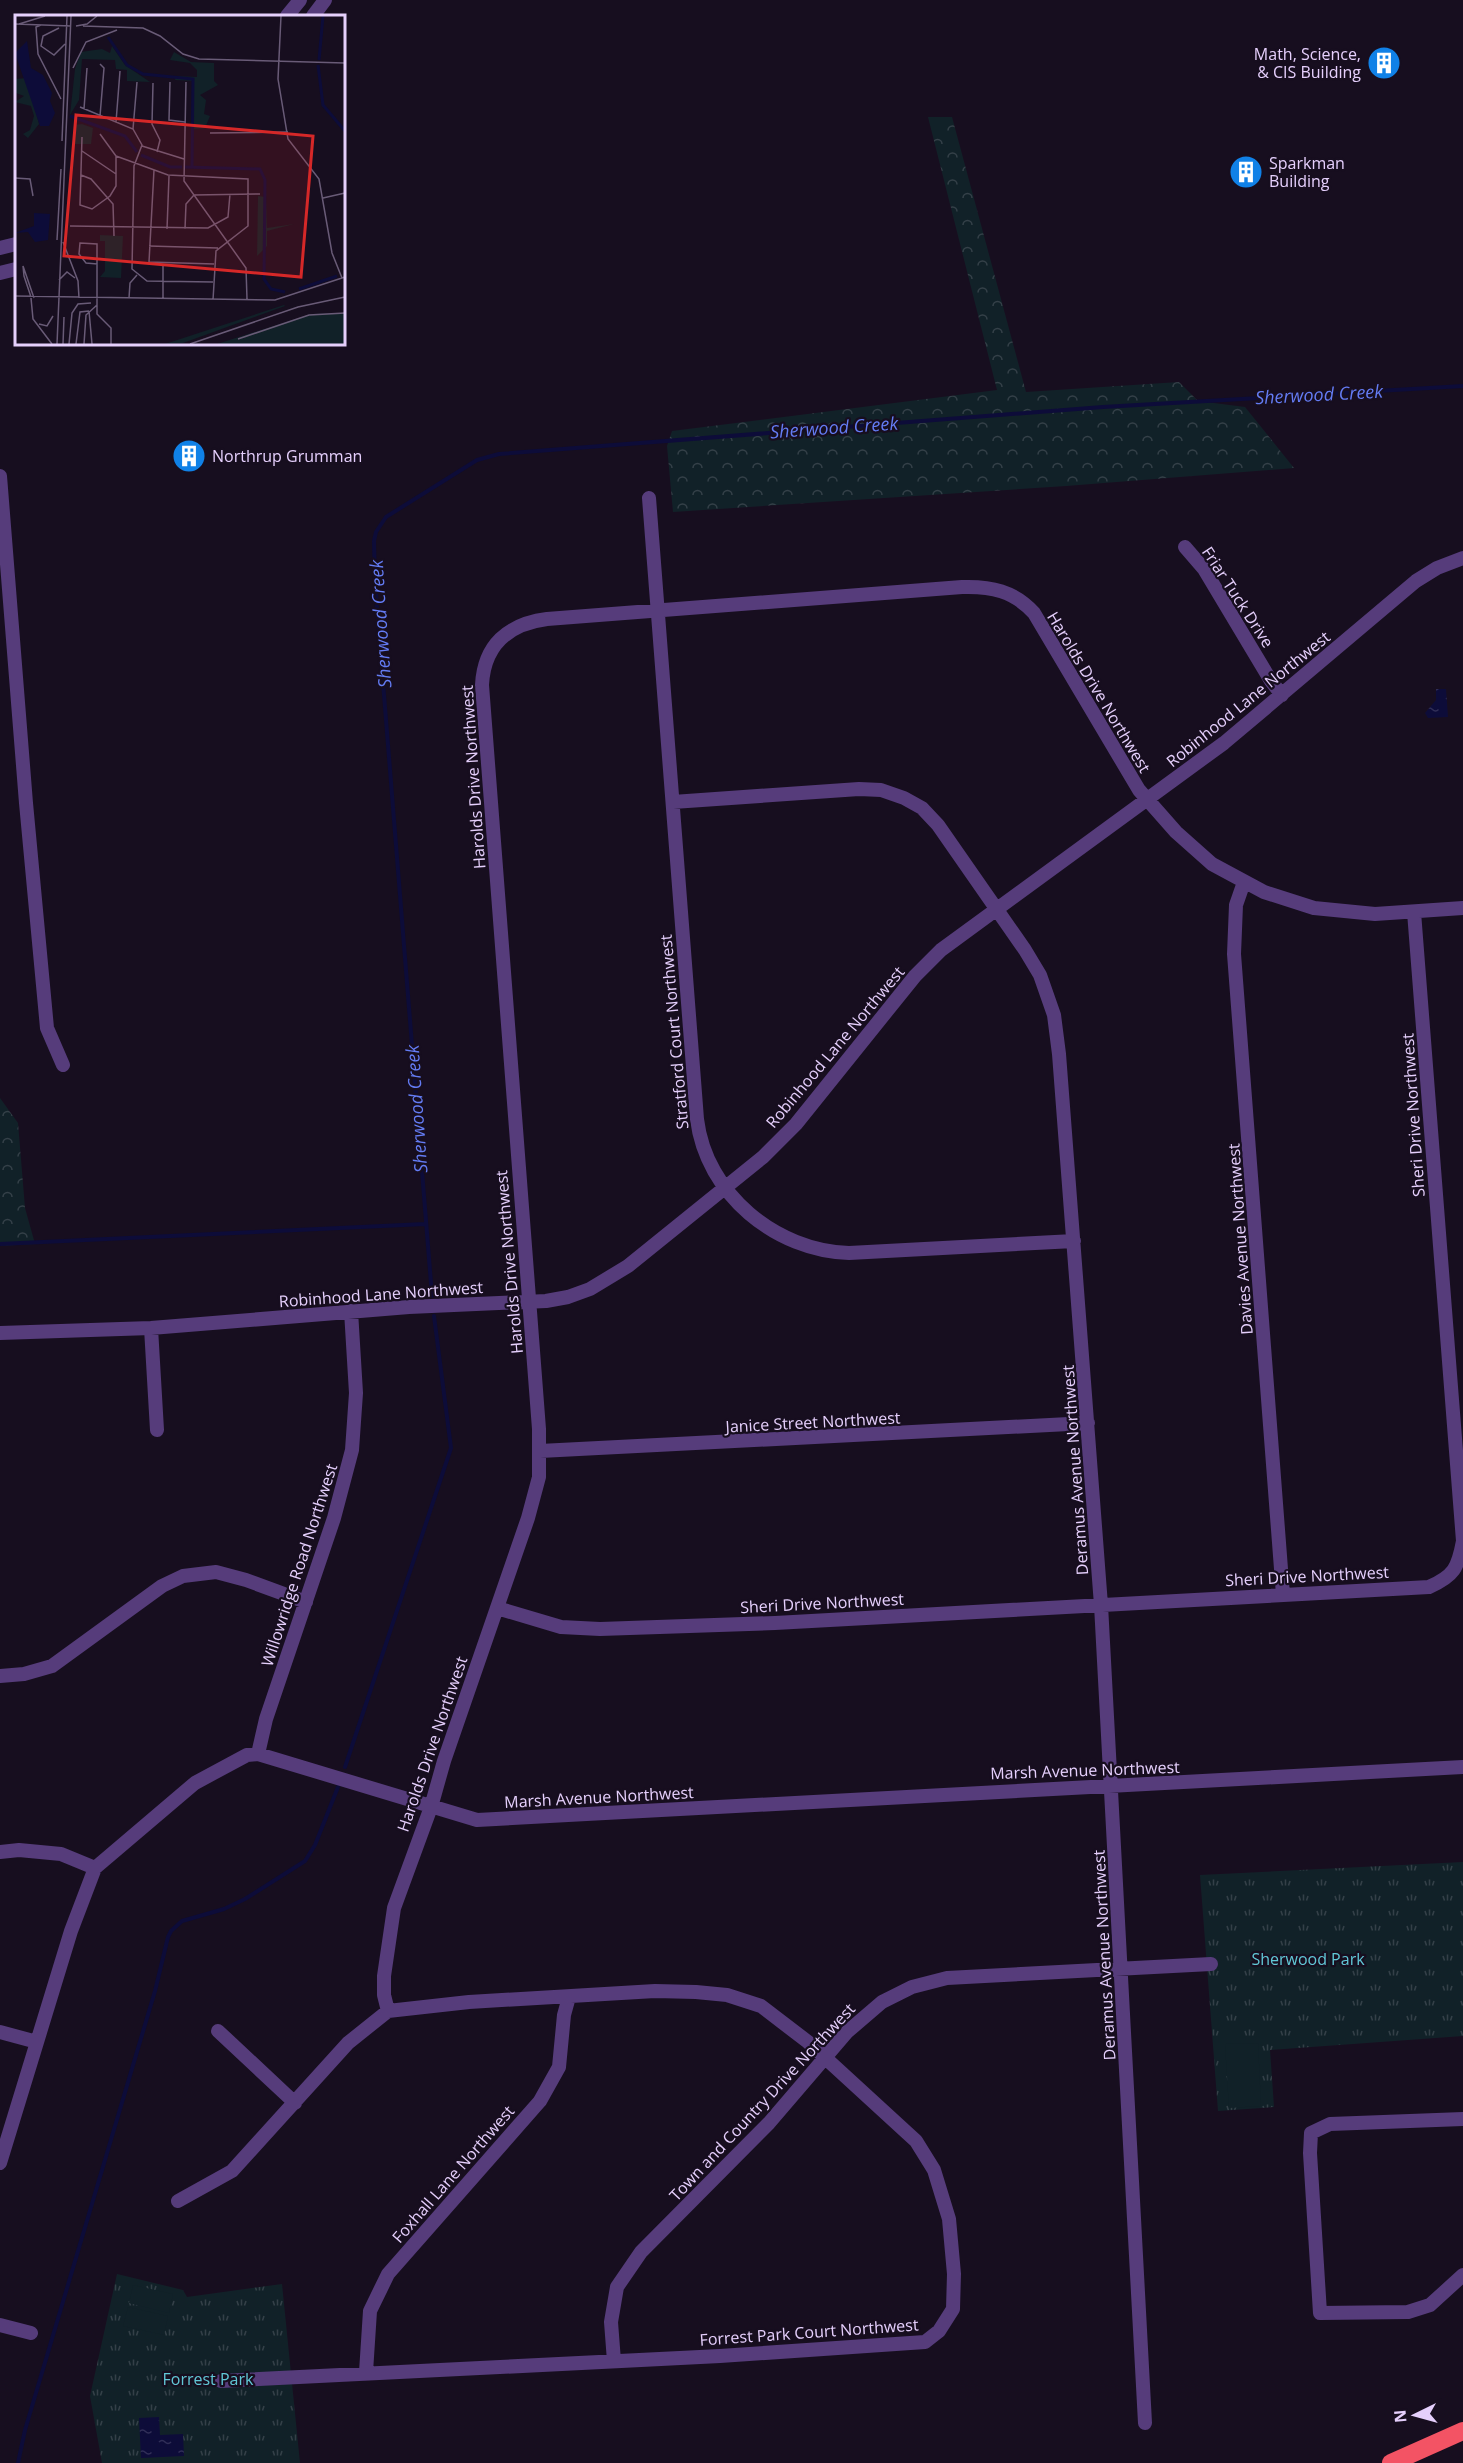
<svg xmlns="http://www.w3.org/2000/svg" width="1463" height="2463" viewBox="0 0 1463 2463" font-family="'Open Sans',sans-serif">
<style>
.grass{fill:url(#grass-tufts)}
.forest{fill:url(#forest-crowns)}
.pitch{fill:#112128}
.water{fill:url(#water-ripples)}
.lines{fill:none;stroke-linecap:round;stroke-linejoin:round}
.stream{stroke:#0d0c39;stroke-width:4}
.minor{stroke:#563c7b;stroke-width:14}
.highway{stroke:#f35364;stroke-width:18}
.labels{text-anchor:middle;dominant-baseline:central;stroke-width:4.5;stroke-linejoin:round;paint-order:stroke}
.poi-label{font-size:16px;fill:#e5cffc;stroke:#170e1f;text-anchor:start}
.street-label{font-size:16px;fill:#e5cffc;stroke:#170e1f}
.park-label{font-size:16px;fill:#61c7d6;stroke:#170e1f}
.water-label{font-size:18px;font-style:italic;fill:#647cf4;stroke:#170e1f}
.inset-river{fill:none;stroke:#0d0c39;stroke-width:3}
.inset-road{fill:none;stroke:#695b77;stroke-width:1.5}
.view{fill:#d62828;fill-opacity:0.15;stroke:#d62828;stroke-width:3}
.inset-edge{fill:none;stroke:#e5cffc;stroke-width:3}
</style>
<defs>
<pattern id="grass-tufts" width="24" height="20" patternUnits="userSpaceOnUse" patternTransform="scale(1.5)"><rect width="24" height="20" fill="#112128"/><path d="M3 7l-1-3M5 7V3M7 7l1-3M15 17l-1-3M17 17v-4M19 17l1-3" fill="none" stroke="#344048"/></pattern>
<pattern id="forest-crowns" width="20" height="18" patternUnits="userSpaceOnUse" patternTransform="scale(1.5)"><rect width="20" height="18" fill="#112128"/><path d="M2 6a3 3 0 1 1 6 0M12 15a3 3 0 1 1 6 0" fill="none" stroke="#344048"/></pattern>
<pattern id="water-ripples" width="26" height="14" patternUnits="userSpaceOnUse" patternTransform="scale(1.5)"><rect width="26" height="14" fill="#0d0c39"/><path d="M2 4q2-2 4 0t4 0M15 11q2-2 4 0t4 0" fill="none" stroke="#302e57"/></pattern>
</defs>
<rect width="100%" height="100%" fill="#170e1f"/>
<path class="grass" d="M1463 1862V2036L1270 2050 1274 2107 1218 2111 1200 1875Z
M117 2274 183 2290 187 2297 282 2284 300 2463H102L90 2396Z"/>
<path class="forest" d="M928 117H952L1026 392 1179 382 1198 401 1245 407 1294 468 1066 486 673 512 667 446 672 431 997 390Z
M0 1098 18 1123 25 1208 35 1244 0 1246Z"/>
<path class="pitch" d="M1258 2043 1261 2106 1229 2108 1225 2044Z
M133 2285 173 2294 169 2313 129 2303Z
M128 2307 168 2316 164 2335 123 2326Z"/>
<path class="water" d="M1436 689H1446L1448 717 1428 718 1425 713 1436 700Z
M159 2417 160 2435 183 2434 184 2456 141 2458 139 2418Z"/>
<g class="lines">
<path class="stream" d="M0 1244 425 1224
M432 1296 375 582 374 541 376 532 386 517 477 460 499 454 1103 407 1463 386
M345 1767 451 1448 434 1316
M18 2463 25 2430 155 1991 168 1937 171 1931 182 1921 224 1909 245 1899 305 1861 315 1845 338 1787"/>
<path class="minor" d="M287 16 300 0
M313 16 325 0
M0 248 16 244
M0 273 16 269
M0 476 26 803 47 1028 63 1065
M649 498 697 1119C706 1194 776 1251 849 1253L1074 1241
M1185 547 1204 569 1271 681 1282 695
M673 802 859 789 881 790 904 798 922 808 938 825 1025 950 1040 975 1054 1015 1059 1054 1101 1605 1145 2423
M1244 882 1236 905 1234 954 1283 1595
M151 1328 157 1430
M0 1333 151 1328 409 1307 546 1301 568 1297 590 1289 628 1266 763 1157 796 1124 915 976 941 950 1224 743 1416 581 1437 568 1463 558
M540 1451 1088 1423
M497 1608 561 1627 600 1629 775 1623 1429 1587C1454 1576 1458 1568 1463 1541L1414 912
M0 1676 24 1674 52 1666 162 1586 183 1576 216 1572 246 1580 306 1602
M258 1754 266 1719 334 1518 352 1450 356 1393 351 1311
M0 1852 19 1850 61 1854 95 1868
M388 2011 384 1995V1976L394 1908 431 1807 444 1761 528 1518 539 1477V1429L482 685C484 645 508 624 547 619L962 587C991 586 1014 591 1034 613L1139 790 1176 832 1212 864 1264 892 1314 908 1375 914 1463 908
M218 2031 295 2103
M0 2032 37 2042
M1463 2119 1330 2124 1311 2133 1310 2153 1320 2313 1408 2312 1430 2305 1463 2275
M0 2163 71 1931 95 1868 195 1783 247 1755 258 1754 477 1820 1463 1767
M178 2201 232 2171 348 2043 388 2011 469 2002 655 1991 696 1992 727 1995 761 2006 808 2042 916 2141 934 2170 949 2219 954 2274 953 2309 939 2331 925 2342 720 2356 221 2381
M0 2325 31 2333
M614 2361 611 2322 617 2287 641 2252 769 2123 847 2032 882 2002 912 1987 947 1978 1211 1964
M366 2372 370 2311 388 2274 540 2101 559 2067 564 2015 569 1997"/>
<path class="highway" d="M1391 2463 1463 2431"/>
</g>
<defs>
<symbol id="building-disc" viewBox="-11 -11 22 22"><circle r="9.5" fill="#1081e7" stroke="#170e1f"/><path d="M-4-6H4V6H1V3H-1V6H-4ZM-2.5-4.3h1.7v1.8h-1.7ZM.8-4.3h1.7v1.8H.8ZM-2.5-1h1.7V.8h-1.7ZM.8-1h1.7V.8H.8Z" fill="#fff"/></symbol>
</defs>
<g fill-rule="evenodd">
<use href="#building-disc" x="1365" y="44" width="38" height="38"/>
<use href="#building-disc" x="1227" y="153" width="38" height="38"/>
<use href="#building-disc" x="170" y="437" width="38" height="38"/>
</g>
<g class="labels">
<g class="poi-label">
<text x="1361" y="54" text-anchor="end">Math, Science,<tspan x="1361" dy="18">&amp; CIS Building</tspan></text>
<text x="1269" y="163">Sparkman<tspan x="1269" dy="18">Building</tspan></text>
<text x="212" y="456">Northrup Grumman</text>
</g>
<g class="street-label">
<text transform="translate(1238 597) rotate(57)">Friar Tuck Drive</text>
<text transform="translate(1099 692) rotate(59)">Harolds Drive Northwest</text>
<text transform="translate(1248 699) rotate(-39)">Robinhood Lane Northwest</text>
<text transform="translate(473 777) rotate(-94)">Harolds Drive Northwest</text>
<text transform="translate(674 1032) rotate(-95)">Stratford Court Northwest</text>
<text transform="translate(835 1047) rotate(-50)">Robinhood Lane Northwest</text>
<text transform="translate(1413 1115) rotate(-94)">Sheri Drive Northwest</text>
<text transform="translate(1240 1239) rotate(-94)">Davies Avenue Northwest</text>
<text transform="translate(509 1262) rotate(-95)">Harolds Drive Northwest</text>
<text transform="translate(381 1294) rotate(-4)">Robinhood Lane Northwest</text>
<text transform="translate(813 1422) rotate(-3)">Janice Street Northwest</text>
<text transform="translate(1075 1470) rotate(-94)">Deramus Avenue Northwest</text>
<text transform="translate(299 1565) rotate(-72)">Willowridge Road Northwest</text>
<text transform="translate(1307 1576) rotate(-3)">Sheri Drive Northwest</text>
<text transform="translate(822 1603) rotate(-3)">Sheri Drive Northwest</text>
<text transform="translate(432 1744) rotate(-71)">Harolds Drive Northwest</text>
<text transform="translate(1085 1770) rotate(-2)">Marsh Avenue Northwest</text>
<text transform="translate(599 1797) rotate(-3)">Marsh Avenue Northwest</text>
<text transform="translate(1104 1955) rotate(-93)">Deramus Avenue Northwest</text>
<text transform="translate(762 2102) rotate(-47)">Town and Country Drive Northwest</text>
<text transform="translate(453 2174) rotate(-49)">Foxhall Lane Northwest</text>
<text transform="translate(809 2332) rotate(-4)">Forrest Park Court Northwest</text>
</g>
<g class="park-label">
<text x="1308" y="1959">Sherwood Park</text>
<text x="208" y="2379">Forrest Park</text>
</g>
<g class="water-label">
<text transform="translate(1319 394) rotate(-3)">Sherwood Creek</text>
<text transform="translate(834 427) rotate(-4)">Sherwood Creek</text>
<text transform="translate(380 624) rotate(-94)">Sherwood Creek</text>
<text transform="translate(416 1109) rotate(-94)">Sherwood Creek</text>
</g>
</g>
<g transform="translate(15 15)">
<rect width="330" height="330" fill="#170e1f"/>
<path d="M12 63 24 109 13 123 8 119 15 115 19 101 16 91 0 87 9 81 1 78 0 64ZM67 109 78 113 76 129H58L59 110ZM85 220 108 221 106 263 85 262 90 256V226H85ZM330 298V329H202L296 299Z" fill="#112128"/>
<path d="M97 31 110 50 135 67 112 66V55L101 54 100 45 67 44 64 85 55 100 60 54 66 37 87 34 95 38ZM159 37 176 47 199 48V66L203 70 185 80 191 85 189 99 195 101 190 113 178 114 179 66 160 65 161 61 182 62V55L175 48 155 45ZM243 181 251 182 252 213 279 209 252 216V231L242 241ZM270 291 168 328 150 329 269 290Z" fill="#112128"/>
<path d="M12 26 16 53 28 60 37 78 35 86 40 98 34 111H25L0 38ZM19 198 35 199 33 225 20 227 13 217 0 218 19 211Z" fill="#0d0c39"/>
<path class="inset-river" d="M93 22 112 50 128 59 178 64 177 151M304 45 308 1M303 50 308 90 330 116M55 101 110 121 122 137M126 140 155 152H167M170 152 245 154 250 165 249 264 256 274 270 277M284 274 322 261"/>
<path class="inset-road" d="M266 1 263 64 273 124 304 164 317 238 327 263M0 9 56 11M4 9 30 1M26 10 21 12 23 39 46 84M61 11 72 9 82 1M68 11 128 13 145 21 168 39 184 44 330 48M44 13 28 21 26 31 39 40 50 29M85 49 89 53 85 101M58 53 71 27 102 15M155 67 154 105 170 107M171 67 169 166 231 253 232 284M138 68 137 109 145 125 142 137M65 92 118 114 127 130 119 151 117 254 132 266 198 267M69 94 72 53M101 107 105 56M118 114 122 67M195 118 273 117M67 122 65 190 77 194 95 181 101 171V141L85 119M47 126 52 1M127 131 169 144M67 136 101 159M101 141 153 160 233 164V211L201 236 198 285M139 155 134 247 199 249M66 160 76 164 98 189 99 221M0 163 15 164 18 181M308 183 330 178M55 211 193 213 213 202 215 179M152 214 154 161M170 214 171 189 179 180 245 179M42 225 46 154M48 227 63 266 64 283M65 228 82 229V249L71 248 64 239ZM134 231 203 233M82 249V299L96 313V329M44 265 52 257 60 263M0 281 260 285 330 262M16 282 9 261 8 251 19 283M16 283 18 304 37 329M114 283 115 268 122 260M148 284V249M74 296 77 329M24 309 32 311 38 301M223 324 294 300 330 298M42 329 56 1M48 329 49 302M54 329 57 298 63 289 76 288M61 329 65 297 74 296M69 329 71 300 82 290M175 329 283 292 330 282"/>
<path class="view" d="M61 100 298 121 286 262 49 241Z"/>
<rect width="330" height="330" class="inset-edge"/>
</g>
<g transform="translate(1415 2415) rotate(265)" stroke="#170e1f" stroke-width="4.5" paint-order="stroke">
<path d="M0-4.5L10 22L0 15L-10 22Z" fill="#e5cffc"/>
<text y="-9" font-size="16" font-weight="bold" text-anchor="middle" fill="#e5cffc">N</text>
</g>
</svg>
